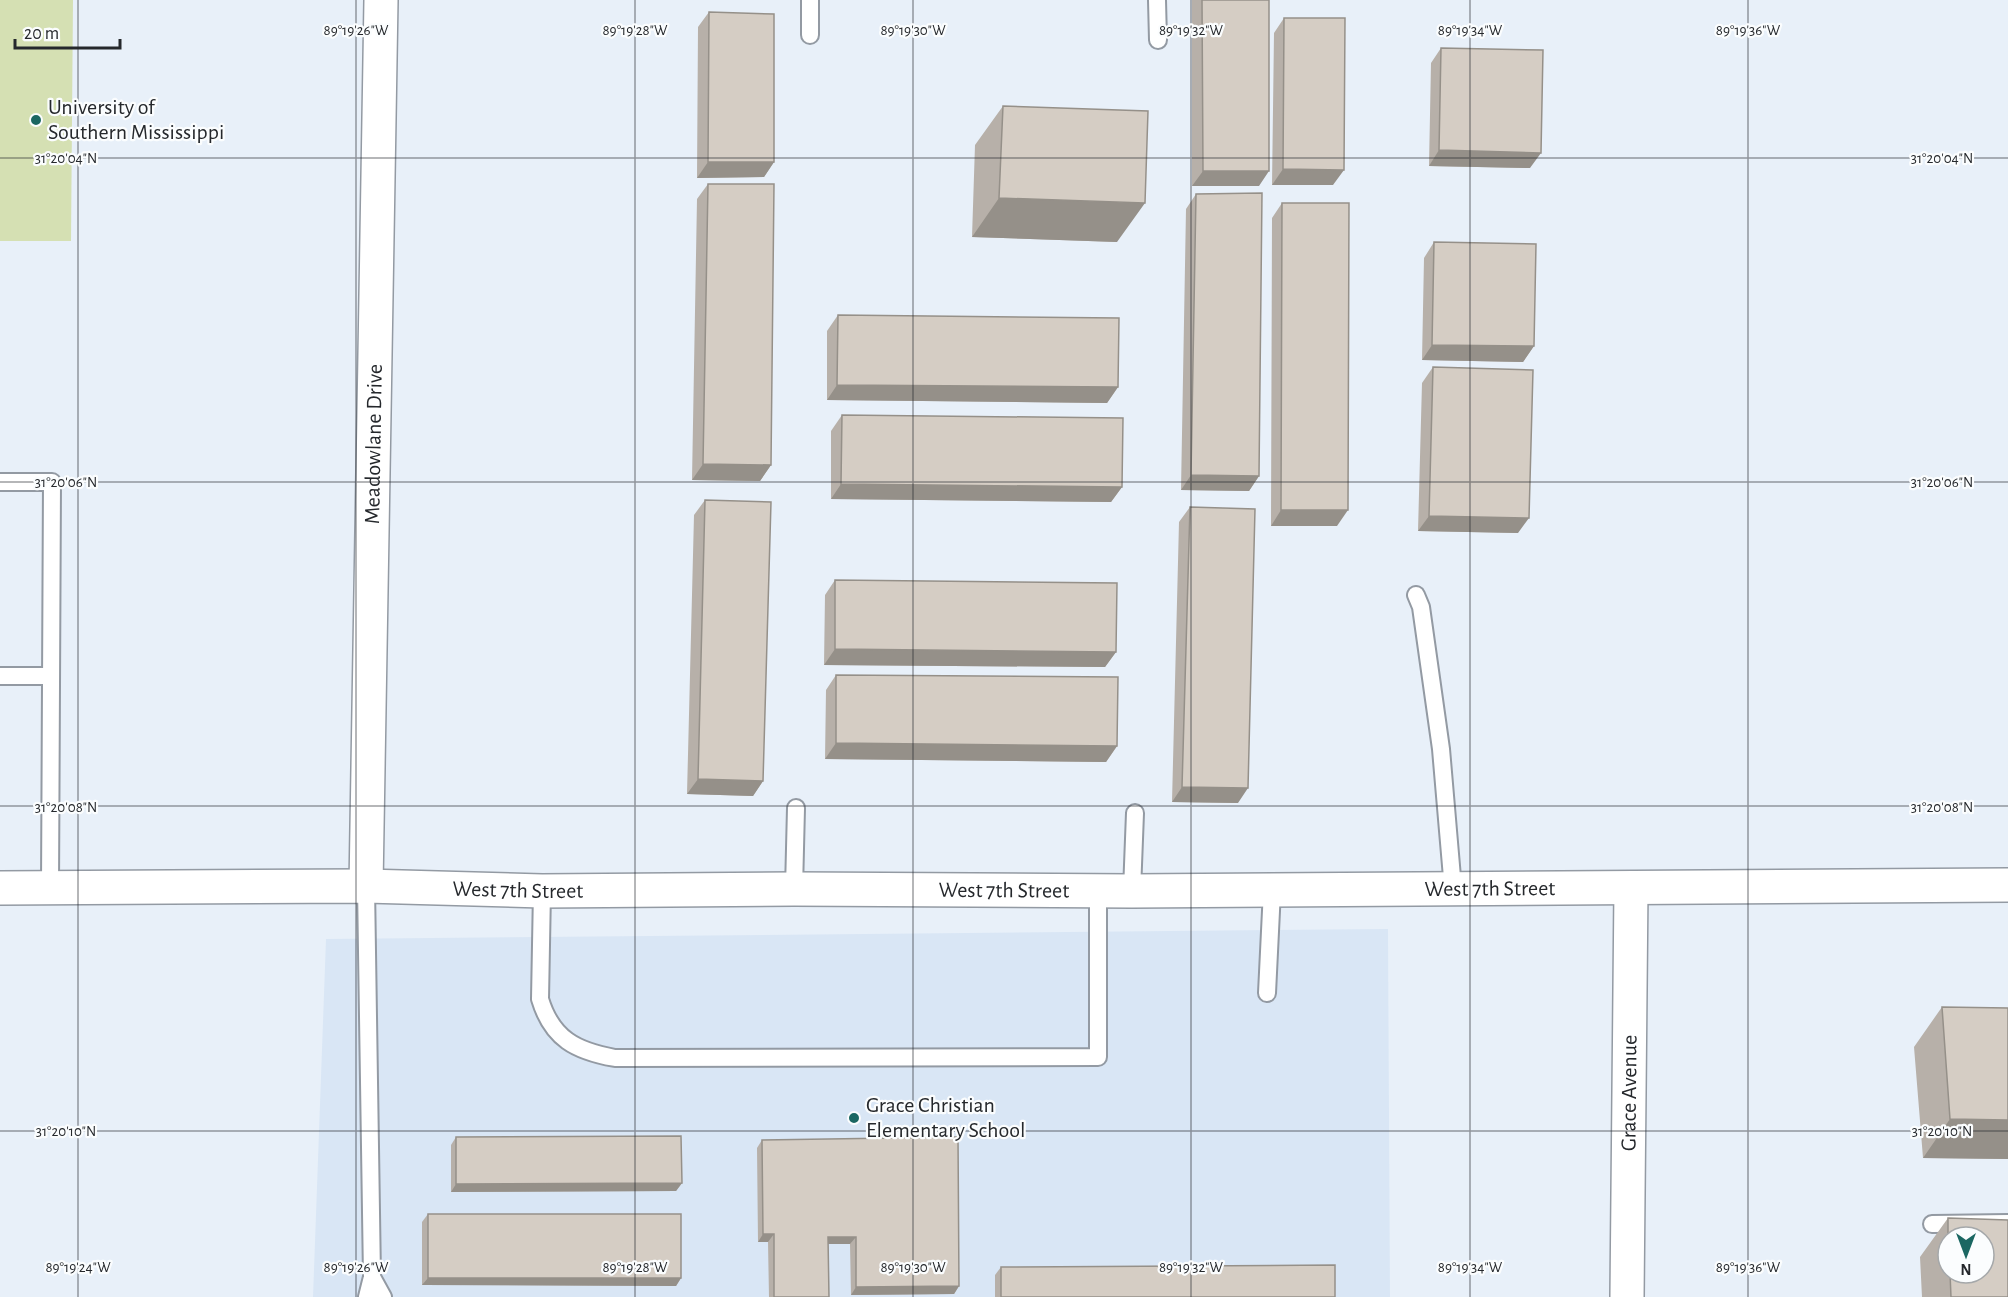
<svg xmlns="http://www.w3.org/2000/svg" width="2008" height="1297" viewBox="0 0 2008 1297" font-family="'Alegreya Sans',sans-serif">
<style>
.built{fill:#d9e6f5}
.grass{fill:#d5e0b3}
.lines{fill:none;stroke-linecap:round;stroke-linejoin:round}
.service-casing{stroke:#939aa3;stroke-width:20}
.minor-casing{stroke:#939aa3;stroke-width:36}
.secondary-casing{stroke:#939aa3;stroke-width:36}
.service{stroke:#fff;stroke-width:16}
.minor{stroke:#fff;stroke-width:33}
.secondary{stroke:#fff;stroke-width:33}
.wall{fill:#b7b0a9;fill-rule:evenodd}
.shaded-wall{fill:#959089}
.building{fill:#d5cdc4;stroke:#959089;stroke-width:1.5}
.ticks{fill:none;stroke:#25282c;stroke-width:1.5;stroke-opacity:0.45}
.poi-dot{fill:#1b6762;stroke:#fbfdfe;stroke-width:2}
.labels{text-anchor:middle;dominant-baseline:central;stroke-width:4.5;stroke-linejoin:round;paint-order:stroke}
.poi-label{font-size:22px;fill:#25282c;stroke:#fbfdfe;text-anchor:start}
.street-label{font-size:22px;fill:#25282c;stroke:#fbfdfe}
.ticks-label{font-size:15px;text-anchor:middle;fill:#25282c;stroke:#fbfdfe;stroke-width:4.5;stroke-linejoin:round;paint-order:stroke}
</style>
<rect width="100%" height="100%" fill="#e8f0f9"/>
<path class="built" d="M1388 929 1390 1297H313L326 939Z"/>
<path class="grass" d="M0 0H73L71 241H0Z"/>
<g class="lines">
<defs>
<path id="service" d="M1157 0 1158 40
M810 35V0
M0 482H52L50 888
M1416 595 1421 607 1441 749 1453 889
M0 676H51
M366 886 372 1277 367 1297
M794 889 796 808
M542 891 540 999C552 1039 576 1051 615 1058L1098 1057V890
M1132 891 1135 813
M1267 993 1272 890
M1932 1224 2008 1223
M372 1277 383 1297"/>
<g id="minor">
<path id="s1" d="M366 886 381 0"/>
<path id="s2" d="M1627 1297 1631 888"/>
</g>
<g id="secondary">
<path id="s3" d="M0 888 366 886 542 891 794 889 1132 891 2008 885"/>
</g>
</defs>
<use href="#service" class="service-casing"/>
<use href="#minor" class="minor-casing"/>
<use href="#secondary" class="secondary-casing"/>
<use href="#service" class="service"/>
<use href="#minor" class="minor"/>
<use href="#secondary" class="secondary"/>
</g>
<path class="wall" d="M1192 0H1269L1259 186H1192Z
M709 12 774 162 764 177 697 178 698 27Z
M1284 18 1333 185H1272L1274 33Z
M1441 48 1530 168 1429 166 1431 63Z
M1003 106 1117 242 972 237 975 145Z
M708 184 771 465 760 481 692 480 697 199Z
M1196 194 1259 476 1249 491 1181 490 1186 209Z
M1282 203 1337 526H1271L1272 218Z
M1434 242 1534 346 1523 362 1422 360 1424 258Z
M838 315 1118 387 1107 403 827 400V331Z
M1433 367 1518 533 1418 531 1422 383Z
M842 415 1122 487 1111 502 831 499V431Z
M705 500 763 781 753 796 687 794 694 515Z
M1190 507 1238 803 1172 802 1179 522Z
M835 580 1116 652 1105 667 824 665 825 595Z
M836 675 1117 746 1106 762 825 759 826 690Z
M1942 1007 2008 1008V1159L1923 1158 1914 1047Z
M456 1137 682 1183 676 1191 451 1192V1145Z
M762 1140 959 1286 954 1294 851 1295 850 1244H828L829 1297H769L768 1242H758L757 1148Z
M428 1214 681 1278 676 1286 422 1285V1222Z
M1948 1218 2008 1297H1922L1920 1257ZM1948 1237 1984 1273H1948Z
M1001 1267 1335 1297H995V1275Z"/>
<path class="shaded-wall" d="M1439 150 1541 153 1530 168 1429 166Z
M708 162H774L764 177 697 178Z
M1283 169 1344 170 1333 185H1272Z
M1203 171H1269L1259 186H1192Z
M999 198 1145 203 1117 242 972 237Z
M1432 345 1534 346 1523 362 1422 360Z
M837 385 1118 387 1107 403 827 400Z
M703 464 771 465 760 481 692 480Z
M1191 475 1259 476 1249 491 1181 490Z
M841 484 1122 487 1111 502 831 499Z
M1281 510H1348L1337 526H1271Z
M1429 516 1529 518 1518 533 1418 531Z
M835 649 1116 652 1105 667 824 665Z
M836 743 1117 746 1106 762 825 759Z
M698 779 763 781 753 796 687 794Z
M1182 787 1248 788 1238 803 1172 802Z
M1950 1119 2008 1120V1159L1923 1158Z
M682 1183 676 1191 451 1192 456 1184Z
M763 1234H774L768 1242H758Z
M828 1237H856L850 1244H823Z
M428 1278H681L676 1286 422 1285Z
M959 1286 954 1294 851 1295 856 1287Z"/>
<path class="building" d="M1202 0H1269V171H1203Z
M709 12 774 14V162H708Z
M1284 18H1345L1344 170 1283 169Z
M1441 48 1543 50 1541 153 1439 150Z
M1003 106 1148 111 1145 203 999 198Z
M708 184H774L771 465 703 464Z
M1262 193 1259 476 1191 475 1196 194Z
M1282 203H1349L1348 510H1281Z
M1434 242 1536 244 1534 346 1432 345Z
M838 315 1119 318 1118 387 837 385Z
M1433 367 1533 370 1529 518 1429 516Z
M842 415 1123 418 1122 487 841 484Z
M705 500 771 502 763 781 698 779Z
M1190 507 1255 509 1248 788 1182 787Z
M835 580 1117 583 1116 652 835 649Z
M836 675 1118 677 1117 746 836 743Z
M1942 1007 2008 1008V1120L1950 1119Z
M681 1136 682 1183 456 1184V1137Z
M958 1137 959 1286 856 1287V1237H828L829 1297H774V1234H763L762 1140Z
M428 1214H681V1278H428Z
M1948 1218 2008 1220V1297H1951L1950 1273H1984V1237H1948Z
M1335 1265V1297H1001V1267Z"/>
<path class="ticks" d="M78 0V1297M356 0V1297M635 0V1297M913 0V1297M1191 0V1297M1470 0V1297M1748 0V1297M0 158H2008M0 482H2008M0 806H2008M0 1131H2008"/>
<g class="poi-dot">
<circle cx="36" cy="120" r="6"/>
<circle cx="854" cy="1118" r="6"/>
</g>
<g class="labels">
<g class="poi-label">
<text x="48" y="107">University of<tspan x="48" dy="25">Southern Mississippi</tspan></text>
<text x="866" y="1105">Grace Christian<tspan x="866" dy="25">Elementary School</tspan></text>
</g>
<g class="street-label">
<text stroke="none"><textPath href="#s1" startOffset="442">Meadowlane Drive</textPath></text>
<text stroke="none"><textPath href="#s3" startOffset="518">West 7th Street</textPath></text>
<text stroke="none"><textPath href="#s3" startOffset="1490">West 7th Street</textPath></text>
<text stroke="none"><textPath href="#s3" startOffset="1004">West 7th Street</textPath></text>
<text stroke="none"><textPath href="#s2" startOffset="204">Grace Avenue</textPath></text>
</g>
</g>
<g class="ticks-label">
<text x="356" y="35">89°19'26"W</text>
<text x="635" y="35">89°19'28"W</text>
<text x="913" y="35">89°19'30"W</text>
<text x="1191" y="35">89°19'32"W</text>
<text x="1470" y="35">89°19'34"W</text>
<text x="1748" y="35">89°19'36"W</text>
<text x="1942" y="163">31°20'04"N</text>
<text x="66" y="163">31°20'04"N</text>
<text x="1942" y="487">31°20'06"N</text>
<text x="66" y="487">31°20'06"N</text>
<text x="1942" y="812">31°20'08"N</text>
<text x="66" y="812">31°20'08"N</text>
<text x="1942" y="1136">31°20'10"N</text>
<text x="66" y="1136">31°20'10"N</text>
<text x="78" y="1272">89°19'24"W</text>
<text x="356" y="1272">89°19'26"W</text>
<text x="635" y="1272">89°19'28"W</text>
<text x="913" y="1272">89°19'30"W</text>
<text x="1191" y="1272">89°19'32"W</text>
<text x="1470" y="1272">89°19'34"W</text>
<text x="1748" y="1272">89°19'36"W</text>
</g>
<g transform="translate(1966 1255) rotate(180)"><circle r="28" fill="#fbfdfe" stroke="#a5a8aa" stroke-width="1.5"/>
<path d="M0-4.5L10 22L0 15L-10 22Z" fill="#1b6762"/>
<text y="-9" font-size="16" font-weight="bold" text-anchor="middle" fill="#25282c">N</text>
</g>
<path d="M15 39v9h105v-9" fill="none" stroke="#25282c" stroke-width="3"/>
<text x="24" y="39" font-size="18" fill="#25282c" stroke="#fbfdfe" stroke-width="4.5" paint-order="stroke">20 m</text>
</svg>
